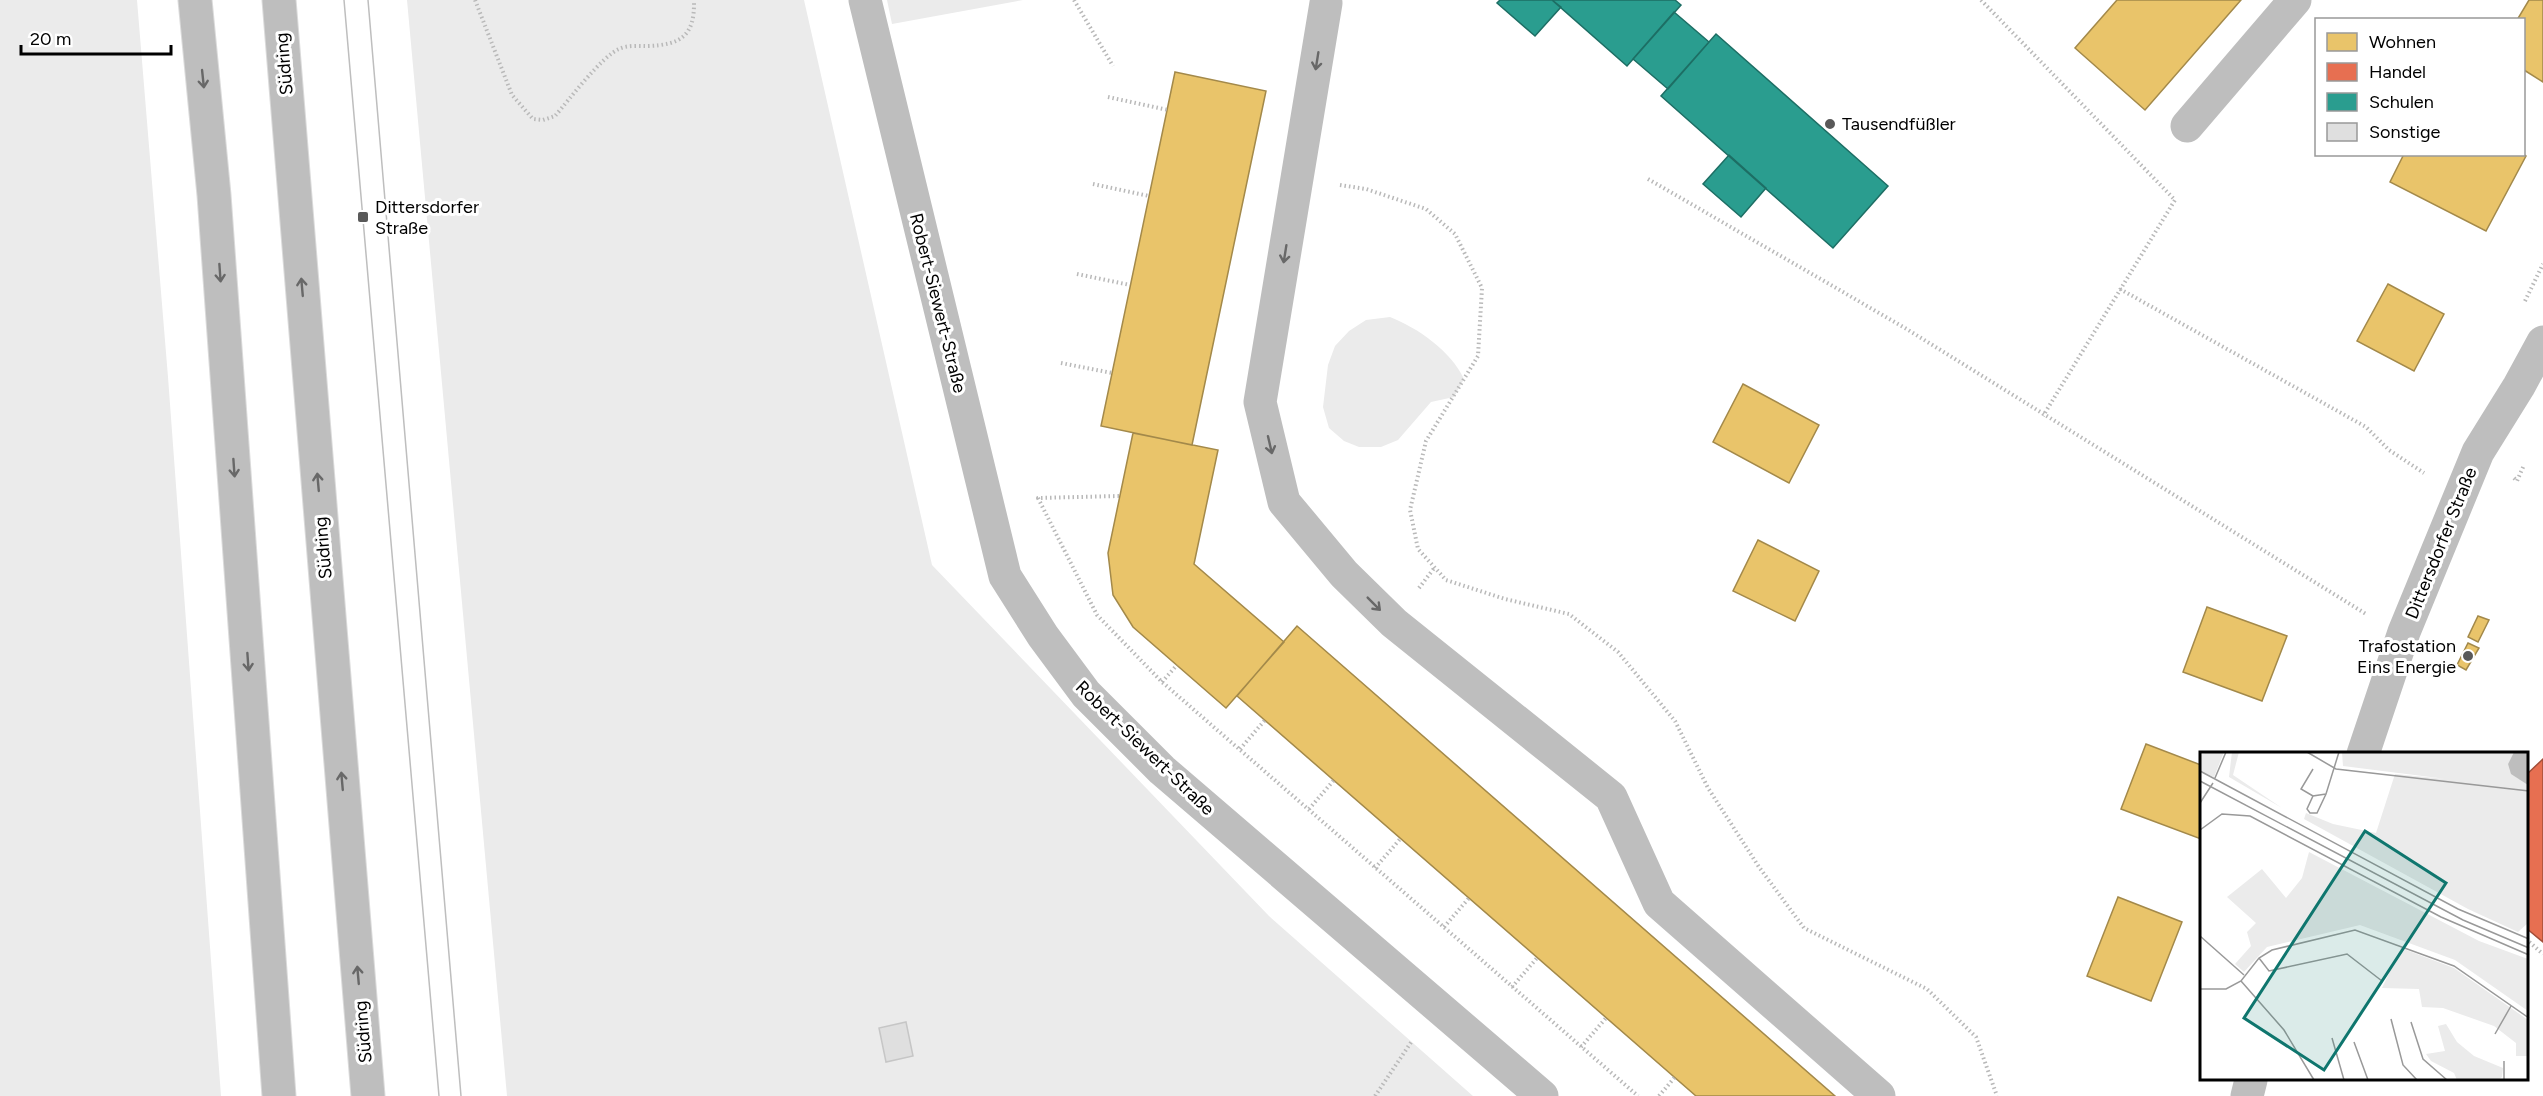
<svg xmlns="http://www.w3.org/2000/svg" width="2543" height="1096" viewBox="0 0 2543 1096" font-family="Figtree,sans-serif">
<style>
.green{fill:#ebebeb}
.homes{fill:#e9c46a;stroke:#a3894a;stroke-width:1.5}
.shops{fill:#e76f51;stroke:#a24e39;stroke-width:1.5}
.schools{fill:#2a9d8f;stroke:#1d6e64;stroke-width:1.5}
.building{fill:#dfdfdf;stroke:#c6c6c6;stroke-width:1.5}
.lines{fill:none;stroke-linecap:round;stroke-linejoin:round}
.major-casing{stroke:#dbdbdb;stroke-width:35}
.path{stroke:#b9b9b9;stroke-width:4;stroke-dasharray:1.5 3;stroke-linecap:butt}
.minor{stroke:#bebebe;stroke-width:33}
.major{stroke:#bebebe;stroke-width:33}
.tram{stroke:#bebebe;stroke-width:1.5}
.oneway{stroke:#686868}
.poi-dot{fill:#595959;stroke:#fff;stroke-width:2}
.labels{text-anchor:middle;dominant-baseline:central;stroke-width:6;stroke-linejoin:round;paint-order:stroke}
.street-label{font-size:18px;fill:#000;stroke:#fff}
.poi-label{font-size:18px;fill:#000;stroke:#fff;text-anchor:start}
.inset-road{fill:none;stroke:#999;stroke-width:1.5}
.view{fill:#0f766e;fill-opacity:0.15;stroke:#0f766e;stroke-width:3}
.inset-edge{fill:none;stroke:#000;stroke-width:3}
</style>
<rect width="100%" height="100%" fill="#fff"/>
<path class="green" d="M0 0H137L168 377 221 1096H0Z
M407 0H804L932 565 1269 916 1473 1096H507Z
M887 0H1023L892 24Z
M1390 317C1418 328 1451 351 1464 379L1454 397 1431 402 1398 440 1381 447H1359L1344 441 1329 428 1323 407 1328 365 1335 346 1349 331 1366 320Z"/>
<path class="homes" d="M2117 0H2241L2145 110 2075 48Z
M2529 0H2543V82L2524 70V20H2517Z
M1175 72 1266 91 1192 445 1101 426Z
M2404 154H2523L2526 156 2486 231 2390 182Z
M2388 284 2444 314 2414 371 2357 341Z
M1743 384 1819 425 1789 483 1713 442Z
M1133 433 1218 450 1194 564 1284 642 1226 708 1133 627 1113 595 1108 553Z
M1758 540 1819 571 1795 621 1733 591Z
M2207 607 2287 636 2262 701 2183 672Z
M2478 616 2489 620 2478 642 2468 637Z
M1297 626 1835 1096H1696L1237 696Z
M2468 643 2479 648 2466 670 2457 665Z
M2146 744 2201 765V839L2121 809Z
M2118 897 2182 922 2151 1001 2087 976Z"/>
<path class="shops" d="M2543 759V942L2526 928V775Z"/>
<path class="schools" d="M1500 0H1552L1561 7 1535 36 1497 3Z
M1552 0H1675L1681 5 1627 66Z
M1674 12 1709 42 1668 89 1633 59Z
M1716 34 1888 186 1833 248 1661 96Z
M1729 155 1766 188 1741 217 1703 184Z"/>
<path class="building" d="M906 1022 913 1056 886 1062 879 1028Z"/>
<g class="lines">
<defs>
<path id="major" d="M195 0 214 195 279 1096
M279 0 368 1096"/>
</defs>
<use href="#major" class="major-casing"/>
<path class="path" d="M475 0 512 95 533 119 543 120 555 116C569 100 602 56 619 49 627 45 638 46 647 46 681 45 695 36 694 0
M1074 0 1113 66
M1981 0 2175 200 2043 416
M1108 97 1168 110
M1648 179 1905 328 2366 614
M1093 184 1149 196
M1340 185 1366 189 1426 209 1455 234 1482 288 1478 356 1426 441 1410 510 1418 549 1446 580 1505 599 1569 614 1618 652 1675 721 1708 788 1759 867 1804 928 1927 989 1976 1037 1997 1096
M1077 274 1130 285
M2120 289 2366 427 2389 450 2424 473
M2525 301 2543 264
M1061 363 1112 373
M2514 478 2517 481 2524 465
M1119 496 1038 498 1097 615 1162 682 1638 1096
M1419 588 1435 567
M1162 682 1177 665
M1240 749 1265 720
M1309 809 1334 780
M1375 868 1401 838
M1444 927 1469 898
M2526 939 2543 954
M1512 987 1537 958
M1581 1047 1606 1018
M1375 1096 1412 1041
M1659 1096 1675 1077"/>
<path class="minor" d="M865 0 1005 576 1043 636 1086 694 1162 770 1542 1096
M1326 3 1260 402 1284 502 1344 574 1394 623 1611 797 1659 903 1879 1096
M2187 126 2295 0
M2363 754 2404 632 2478 452 2519 386 2543 342
M2247 1096 2251 1080"/>
<use href="#major" class="major"/>
<path class="tram" d="M344 0 439 1096
M368 0 461 1096"/>
</g>
<defs><path id="oneway-shaft" d="M-6 0H5M1.5-3L5.5 0L1.5 3" fill="none" stroke-width="1.6" stroke-linecap="round" stroke-linejoin="round" transform="scale(1.5)"/></defs>
<g class="oneway">
<use href="#oneway-shaft" transform="translate(1317 61) rotate(99)"/>
<use href="#oneway-shaft" transform="translate(203 79) rotate(84)"/>
<use href="#oneway-shaft" transform="translate(1285 254) rotate(99)"/>
<use href="#oneway-shaft" transform="translate(220 273) rotate(86)"/>
<use href="#oneway-shaft" transform="translate(302 287) rotate(-95)"/>
<use href="#oneway-shaft" transform="translate(1270 445) rotate(77)"/>
<use href="#oneway-shaft" transform="translate(234 468) rotate(86)"/>
<use href="#oneway-shaft" transform="translate(318 482) rotate(-95)"/>
<use href="#oneway-shaft" transform="translate(1374 604) rotate(45)"/>
<use href="#oneway-shaft" transform="translate(248 662) rotate(86)"/>
<use href="#oneway-shaft" transform="translate(342 781) rotate(-95)"/>
<use href="#oneway-shaft" transform="translate(358 975) rotate(-95)"/>
</g>
<g class="poi-dot">
<circle cx="1830" cy="124" r="6"/>
<rect x="357" y="211" width="12" height="12" rx="3"/>
<circle cx="2468" cy="656" r="6"/>
</g>
<g class="labels">
<g class="street-label">
<text transform="translate(284 64) rotate(-95)">Südring</text>
<text transform="translate(938 303) rotate(76)">Robert-Siewert-Straße</text>
<text transform="translate(2441 543) rotate(-68)">Dittersdorfer Straße</text>
<text transform="translate(323 548) rotate(-95)">Südring</text>
<text transform="translate(1145 748) rotate(44)">Robert-Siewert-Straße</text>
<text transform="translate(363 1032) rotate(-95)">Südring</text>
</g>
<g class="poi-label">
<text x="1842" y="124">Tausendfüßler</text>
<text x="375" y="207">Dittersdorfer<tspan x="375" dy="21">Straße</tspan></text>
<text x="2456" y="646" text-anchor="end">Trafostation<tspan x="2456" dy="21">Eins Energie</tspan></text>
</g>
</g>
<g transform="translate(2200 752)">
<rect width="328" height="328" fill="#fff"/>
<path d="M8 0H24L14 25 0 19V3ZM32 0H39L33 23 82 56 29 25ZM142 0H314L308 12 328 33V171L318 180 268 157 104 67 106 61 133 72 176 81 195 22 246 27 143 14ZM109 100 279 189 328 207V259L255 208 160 173 67 195 44 220 35 212 51 194 47 180 56 171 27 145 62 117 86 146 102 126ZM201 196 254 216 328 268V304H316V291L294 274 243 256 222 255 219 237 182 236ZM246 272 257 290 274 304 303 316 302 325 298 328H257L254 321 231 309 226 302 245 299 238 274Z" fill="#ebebeb"/>
<path d="M314 0H328V33L311 22 308 12Z" fill="#bebebe"/>
<path class="inset-road" d="M107 0 136 17 329 39M113 17 101 37 113 44M0 19 258 157 329 187M15 26 26 0M0 29 263 168 329 196M126 42 113 44 107 57 110 61H117L126 42 139 0M0 51 13 31M0 78 22 62 50 64 241 165 329 203M0 184 44 223M59 206 69 219 147 202 182 229M41 229 84 278 114 328M0 237H26L41 229 59 206 72 198 155 178 254 214 329 266M191 267 203 313 217 328M211 270 223 307 247 328M295 282 311 254M132 286 144 328M154 290 168 328M304 309V328"/>
<path class="view" d="M165 79 246 131 124 318 44 266Z"/>
<rect width="328" height="328" class="inset-edge"/>
</g>
<rect x="2315" y="18" width="210" height="138" fill="#ffffff" stroke="#999999" stroke-width="1.5"/>
<rect x="2327" y="33" width="30" height="18" fill="#e9c46a" stroke="#999999" stroke-width="1.5"/>
<text x="2369" y="48" font-size="18" fill="#000000">Wohnen</text>
<rect x="2327" y="63" width="30" height="18" fill="#e76f51" stroke="#999999" stroke-width="1.5"/>
<text x="2369" y="78" font-size="18" fill="#000000">Handel</text>
<rect x="2327" y="93" width="30" height="18" fill="#2a9d8f" stroke="#999999" stroke-width="1.5"/>
<text x="2369" y="108" font-size="18" fill="#000000">Schulen</text>
<rect x="2327" y="123" width="30" height="18" fill="#dfdfdf" stroke="#999999" stroke-width="1.5"/>
<text x="2369" y="138" font-size="18" fill="#000000">Sonstige</text>
<path d="M21 45v9h150v-9" fill="none" stroke="#000000" stroke-width="3"/>
<text x="30" y="45" font-size="18" fill="#000000" stroke="#ffffff" stroke-width="4.5" paint-order="stroke">20 m</text>
</svg>
